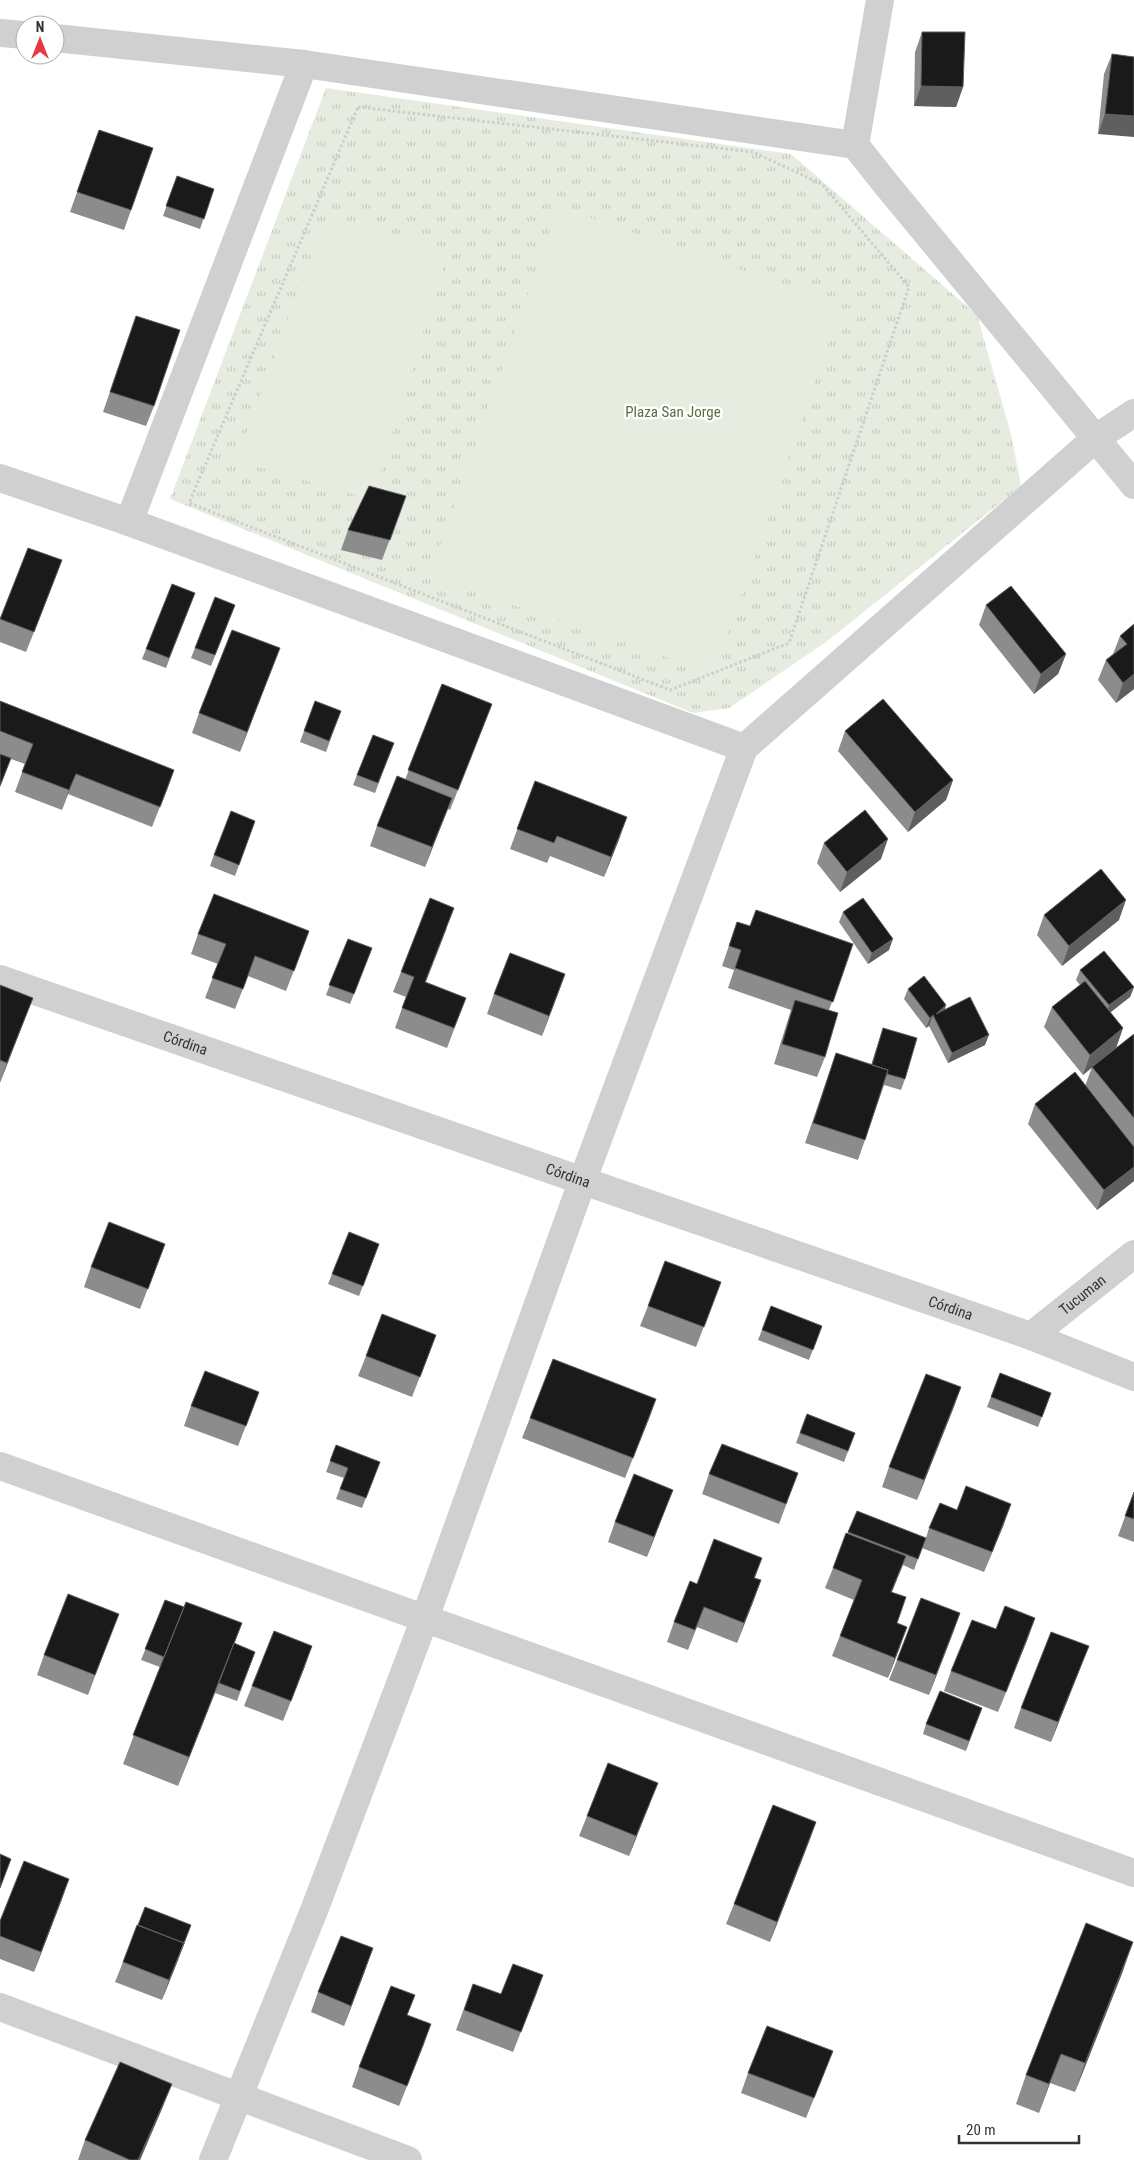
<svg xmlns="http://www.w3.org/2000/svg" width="1134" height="2160" viewBox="0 0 1134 2160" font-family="'Roboto Condensed',sans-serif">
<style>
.grass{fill:url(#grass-tufts)}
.garden{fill:#e6ecdf}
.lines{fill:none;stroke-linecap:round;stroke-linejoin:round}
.path{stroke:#cdcdcd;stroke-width:3;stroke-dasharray:2.5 2.5;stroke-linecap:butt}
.minor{stroke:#d0d0d0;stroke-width:28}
.wall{fill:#8c8c8c}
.shaded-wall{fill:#5f5f5f}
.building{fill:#1a1a1a;stroke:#5f5f5f}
.labels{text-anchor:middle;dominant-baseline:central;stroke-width:5;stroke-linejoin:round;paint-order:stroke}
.park-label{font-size:15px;fill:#56703f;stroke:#fff}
.street-label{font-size:15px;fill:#333;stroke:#fff}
</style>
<defs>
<pattern id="grass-tufts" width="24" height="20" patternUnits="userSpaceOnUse" patternTransform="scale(1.25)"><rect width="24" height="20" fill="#e6ecdf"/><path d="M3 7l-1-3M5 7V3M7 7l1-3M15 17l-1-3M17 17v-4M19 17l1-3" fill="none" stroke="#c6cbc0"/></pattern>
</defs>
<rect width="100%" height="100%" fill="#fff"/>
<path class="grass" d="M326 88 791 154 977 315 1011 434 1021 486 826 642 729 708 693 713 170 499Z"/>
<path class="garden" d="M558 207 842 304 714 674 430 576Z
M326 218 448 252 372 500 236 460Z"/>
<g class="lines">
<path class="path" d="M358 107 753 152 822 184 909 287 789 643 670 690 189 503Z"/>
<g class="minor">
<path d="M880 0 855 145 886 184 1134 485"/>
<path d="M0 33 25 35"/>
<path d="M55 38 304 64 855 145"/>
<path d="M0 478 129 522 744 748"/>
<path d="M129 522 304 64"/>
<path id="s1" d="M0 979 1031 1336 1134 1377"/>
<path id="s2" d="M1031 1336 1134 1254"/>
<path d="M0 1466 1134 1873"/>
<path d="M0 2007 408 2160"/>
<path d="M213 2160 315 1908 425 1618 582 1182 744 748 1096 438 1134 413"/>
</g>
</g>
<path class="wall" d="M922 32 963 87 956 107 914 106 915 52Z
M1112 54 1134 57 1098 134 1104 74Z
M99 130 153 148 124 230 70 212Z
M177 176 214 189 200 229 163 216Z
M136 316 154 406 146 426 103 412Z
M406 496 382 560 341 550 348 530Z
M28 548 54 580 26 652 0 642V620Z
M195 593 166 668 142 659 146 649Z
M215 597 235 605 211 666 191 658Z
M986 605 1066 654 1058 674 1034 694 979 625Z
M1134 624V689L1116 703 1098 680 1106 660 1113 654 1120 636Z
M272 668 240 752 192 733 199 713Z
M442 684 492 704 450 810 448 809 425 867 370 846 377 826 405 780Z
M0 701 174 770 152 827 68 794 62 810 15 792 25 764 11 759 0 787Z
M315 701 341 711 326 752 300 742Z
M845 731 953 780 946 800 908 832 838 751Z
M394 743 375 793 353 785 357 775Z
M535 781 620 837 604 877 550 856 547 863 510 849Z
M255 821 235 876 210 866 214 855Z
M824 843 881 859 840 892 817 863Z
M843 912 889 950 868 964 839 922Z
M1044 915 1119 920 1062 966 1037 935Z
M737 922 750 926 853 944 829 1010 825 1057 817 1077 774 1064 791 1010 728 988 734 970 722 966Z
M447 928 426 982 466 998 447 1048 395 1028 406 997 393 992 401 972Z
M309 931 286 991 248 976 235 1009 205 998 218 964 191 954 198 934Z
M348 939 372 948 350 1004 326 995Z
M1080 970 1134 987 1130 997 1110 1012 1123 1028 1116 1048 1134 1034V1181L1097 1210 1028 1124 1035 1104 1085 1086 1092 1067 1083 1075 1044 1027 1052 1007 1080 985 1076 980Z
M565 974 542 1036 487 1014 494 994Z
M0 985 25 1018 0 1083Z
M908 989 945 1010 985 1045 948 1063 929 1026 926 1028 904 999Z
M883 1028 905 1079 901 1090 884 1085 858 1160 805 1143 836 1053 871 1065Z
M165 1244 140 1309 84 1287 91 1267Z
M379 1244 359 1296 328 1284 332 1274Z
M721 1282 696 1347 640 1326 648 1306Z
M762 1330 818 1336 809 1360 758 1340Z
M436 1335 412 1397 358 1376 366 1356Z
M1000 1373 1051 1393 1038 1427 987 1407Z
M961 1387 917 1500 882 1487 889 1467Z
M259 1392 238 1446 184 1426 191 1406Z
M656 1399 625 1478 522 1438 530 1418Z
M807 1414 855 1433 844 1462 796 1443Z
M336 1445 380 1462 362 1508 336 1499 344 1478 326 1472Z
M798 1473 779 1524 702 1494 709 1474Z
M1134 1492V1542L1118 1536Z
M665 1510 647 1557 608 1542 615 1522Z
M957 1510 1004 1524 984 1572 922 1548 914 1570 903 1565 892 1592 900 1647 888 1678 832 1656 854 1600 825 1588 833 1568 857 1511 926 1538 929 1528Z
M762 1558 755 1578 761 1580 737 1643 697 1627 688 1650 667 1642 674 1622 697 1584Z
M165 1600 184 1607 242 1623 234 1644 255 1652 237 1701 215 1693 178 1786 123 1764 160 1667 141 1660Z
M960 1613 929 1695 889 1680 897 1660Z
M996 1629 1028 1638 998 1712 944 1691 951 1671Z
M111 1634 88 1695 37 1675 44 1655Z
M305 1666 283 1721 244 1706 252 1686Z
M1081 1666 1051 1742 1014 1728 1021 1708Z
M982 1708 966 1751 923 1734 926 1724Z
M650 1803 629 1856 579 1836 587 1816Z
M816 1822 770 1942 726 1924 734 1904Z
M62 1899 34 1972 0 1959V1921Z
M191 1925 162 2000 115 1982 123 1962Z
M366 1968 344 2026 311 2012 318 1992Z
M1123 1971 1075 2092 1050 2083 1039 2113 1016 2104 1026 2075Z
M543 1975 513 2052 456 2030 473 1984 501 1994Z
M415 1995 407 2015 424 2044 399 2106 352 2087 359 2067Z
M825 2071 806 2118 741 2093 748 2073Z
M164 2104 140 2160H78L85 2140Z"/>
<path class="shaded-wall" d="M921 86 963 87 956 107 914 106Z
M1105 114 1134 116V137L1098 134Z
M62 560 54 580 26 652 34 632Z
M280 648 272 668 240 752 247 732Z
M1066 654 1058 674 1034 694 1041 674Z
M1134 674V689L1116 703 1123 683Z
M174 770 167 790 152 827 160 807Z
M76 774 68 794 62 810 69 790Z
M953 780 946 800 908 832 915 812Z
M452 798 444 818 425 867 432 847Z
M627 817 620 837 604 877 611 857Z
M888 839 881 859 840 892 847 872Z
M1126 900 1119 920 1062 966 1069 946Z
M893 939 889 950 868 964 872 953Z
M565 974 558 994 542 1036 549 1016Z
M1134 987 1130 997 1106 1016 1109 1005Z
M33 998 25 1018 0 1083 7 1063Z
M946 1005 943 1016 936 1014Z
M933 1015 929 1026 926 1028 930 1018Z
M1123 1028 1116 1048 1083 1075 1090 1055Z
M989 1035 985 1045 948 1063 952 1053Z
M1134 1167V1181L1097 1210 1104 1190Z
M961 1387 954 1407 917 1500 924 1480Z
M656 1399 649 1419 625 1478 633 1458Z
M673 1490 665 1510 647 1557 654 1537Z
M1011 1504 1004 1524 984 1572 992 1552Z
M906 1556 898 1576 884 1612 891 1592Z
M761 1580 754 1600 737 1643 744 1623Z
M960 1613 953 1633 929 1695 936 1675Z
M1035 1618 1028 1638 998 1712 1006 1692Z
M242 1623 231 1652 178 1786 189 1757Z
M907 1627 900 1647 888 1678 895 1658Z
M312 1646 305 1666 283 1721 291 1701Z
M1089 1646 1081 1666 1051 1742 1058 1722Z
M658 1783 650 1803 629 1856 636 1836Z
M816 1822 809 1842 770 1942 777 1922Z
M69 1879 62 1899 34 1972 41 1952Z
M191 1925 177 1963 162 2000 169 1980Z
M1133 1942 1123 1971 1075 2092 1085 2063Z
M373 1948 366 1968 344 2026 351 2006Z
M543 1975 536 1995 513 2052 521 2032Z
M431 2024 424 2044 399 2106 407 2086Z
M1061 2054 1050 2083 1039 2113 1049 2084Z
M172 2084 164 2104 140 2160H138Z"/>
<path class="building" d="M922 32H965L963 87 921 86Z
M1112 54 1134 57V116L1105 114Z
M99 130 153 148 131 210 77 192Z
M177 176 214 189 204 219 166 206Z
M136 316 180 330 154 406 110 392Z
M369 486 406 496 390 540 348 530Z
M28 548 62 560 34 632 0 619Z
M172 584 195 593 169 658 146 649Z
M1011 586 1066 654 1041 674 986 605Z
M215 597 235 605 215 655 195 648Z
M1134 624V674L1123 683 1106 660 1127 644 1120 636Z
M232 630 280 648 247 732 199 713Z
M442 684 492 704 458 790 408 770Z
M883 699 953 780 915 812 845 731Z
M0 701 174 770 160 807 76 774 69 790 22 772 33 744 0 731Z
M315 701 341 711 329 741 304 731Z
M373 735 394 743 378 783 357 775Z
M0 754 11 758 0 786Z
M397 776 452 798 432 847 377 826Z
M535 781 627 817 611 857 557 836 554 843 517 829Z
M865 810 888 839 847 872 824 843Z
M231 811 255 821 239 865 214 855Z
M1101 869 1126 900 1069 946 1044 915Z
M214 894 309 931 294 971 255 956 243 989 212 978 226 944 198 934Z
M430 898 454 908 425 982 466 998 454 1028 402 1008 414 977 401 972Z
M863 898 893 939 872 953 843 912Z
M756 910 853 944 833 1002 735 968 741 950 729 946 737 922 750 926Z
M348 939 372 948 354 994 329 985Z
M1104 951 1134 987 1109 1005 1080 970Z
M510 953 565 974 549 1016 494 994Z
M924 976 946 1005 936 1014 970 997 989 1035 952 1053 933 1015 930 1018 908 989Z
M1085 981 1123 1028 1090 1055 1052 1007Z
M0 985 33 998 7 1063 0 1060V1062Z
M795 1000 838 1013 825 1057 782 1044Z
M883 1028 917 1038 905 1079 887 1074 888 1070 872 1065Z
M1134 1034V1118L1092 1067Z
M836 1053 888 1070 865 1140 813 1123Z
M1075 1072 1134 1147V1167L1104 1190 1035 1104Z
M109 1222 165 1244 148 1289 91 1267Z
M349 1232 379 1244 363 1286 332 1274Z
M665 1261 721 1282 704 1327 648 1306Z
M771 1306 822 1326 813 1350 762 1330Z
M382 1314 436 1335 420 1377 366 1356Z
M553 1359 656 1399 633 1458 530 1418Z
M205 1371 259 1392 246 1426 191 1406Z
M1000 1373 1051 1393 1042 1417 991 1397Z
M926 1374 961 1387 924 1480 889 1467Z
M807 1414 855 1433 848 1451 800 1433Z
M722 1444 798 1473 786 1504 709 1474Z
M336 1445 380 1462 366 1498 340 1489 348 1468 330 1461Z
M634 1474 673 1490 654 1537 615 1522Z
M966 1486 1011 1504 992 1552 929 1528 940 1503 957 1510Z
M1134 1492V1519L1125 1516Z
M857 1511 926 1538 918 1559 848 1532Z
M846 1533 906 1556 891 1592 906 1597 897 1623 907 1627 895 1658 840 1636 862 1580 833 1568Z
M714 1539 762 1558 754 1578 761 1580 744 1623 704 1607 695 1630 674 1622 690 1581 697 1584Z
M68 1594 119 1614 95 1675 44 1655Z
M921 1598 960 1613 936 1675 897 1660Z
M165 1600 184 1607 164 1657 145 1649Z
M186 1602 242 1623 189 1757 133 1735Z
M1005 1606 1035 1618 1006 1692 951 1671 972 1620 996 1629Z
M274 1631 312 1646 291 1701 252 1686Z
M1051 1632 1089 1646 1058 1722 1021 1708Z
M234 1643 255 1652 240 1691 219 1683Z
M940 1691 982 1708 969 1741 926 1724Z
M608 1763 658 1783 636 1836 587 1816Z
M773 1805 816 1822 777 1922 734 1904Z
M0 1854 11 1859 0 1888Z
M24 1861 69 1879 41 1952 0 1936V1921Z
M145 1907 191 1925 180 1953 184 1943 138 1925Z
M1086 1923 1133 1942 1085 2063 1061 2054 1049 2084 1026 2075Z
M137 1925 184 1943 169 1980 123 1962Z
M341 1936 373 1948 351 2006 318 1992Z
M513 1964 543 1975 521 2032 464 2010 473 1984 501 1994Z
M391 1986 415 1995 407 2015 431 2024 407 2086 359 2067Z
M767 2026 833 2051 814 2098 748 2073Z
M120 2062 172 2084 138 2160H130L85 2140Z"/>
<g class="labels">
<g class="park-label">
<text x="673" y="412">Plaza San Jorge</text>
</g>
<g class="street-label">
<text stroke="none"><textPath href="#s1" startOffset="196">Córdina</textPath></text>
<text stroke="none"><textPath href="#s1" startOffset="601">Córdina</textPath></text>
<text stroke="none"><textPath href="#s2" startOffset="66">Tucuman</textPath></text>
<text stroke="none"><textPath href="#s1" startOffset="1006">Córdina</textPath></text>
</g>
</g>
<g transform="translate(40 40)"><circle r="24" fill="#ffffff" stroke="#adadad"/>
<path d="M0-4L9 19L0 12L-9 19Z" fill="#e63946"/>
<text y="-8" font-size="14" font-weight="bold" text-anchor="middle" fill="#333333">N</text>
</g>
<path d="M959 2135v8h120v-8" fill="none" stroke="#333333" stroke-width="2.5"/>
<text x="966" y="2135" font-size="15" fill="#333333" stroke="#ffffff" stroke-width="4" paint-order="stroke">20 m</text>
</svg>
